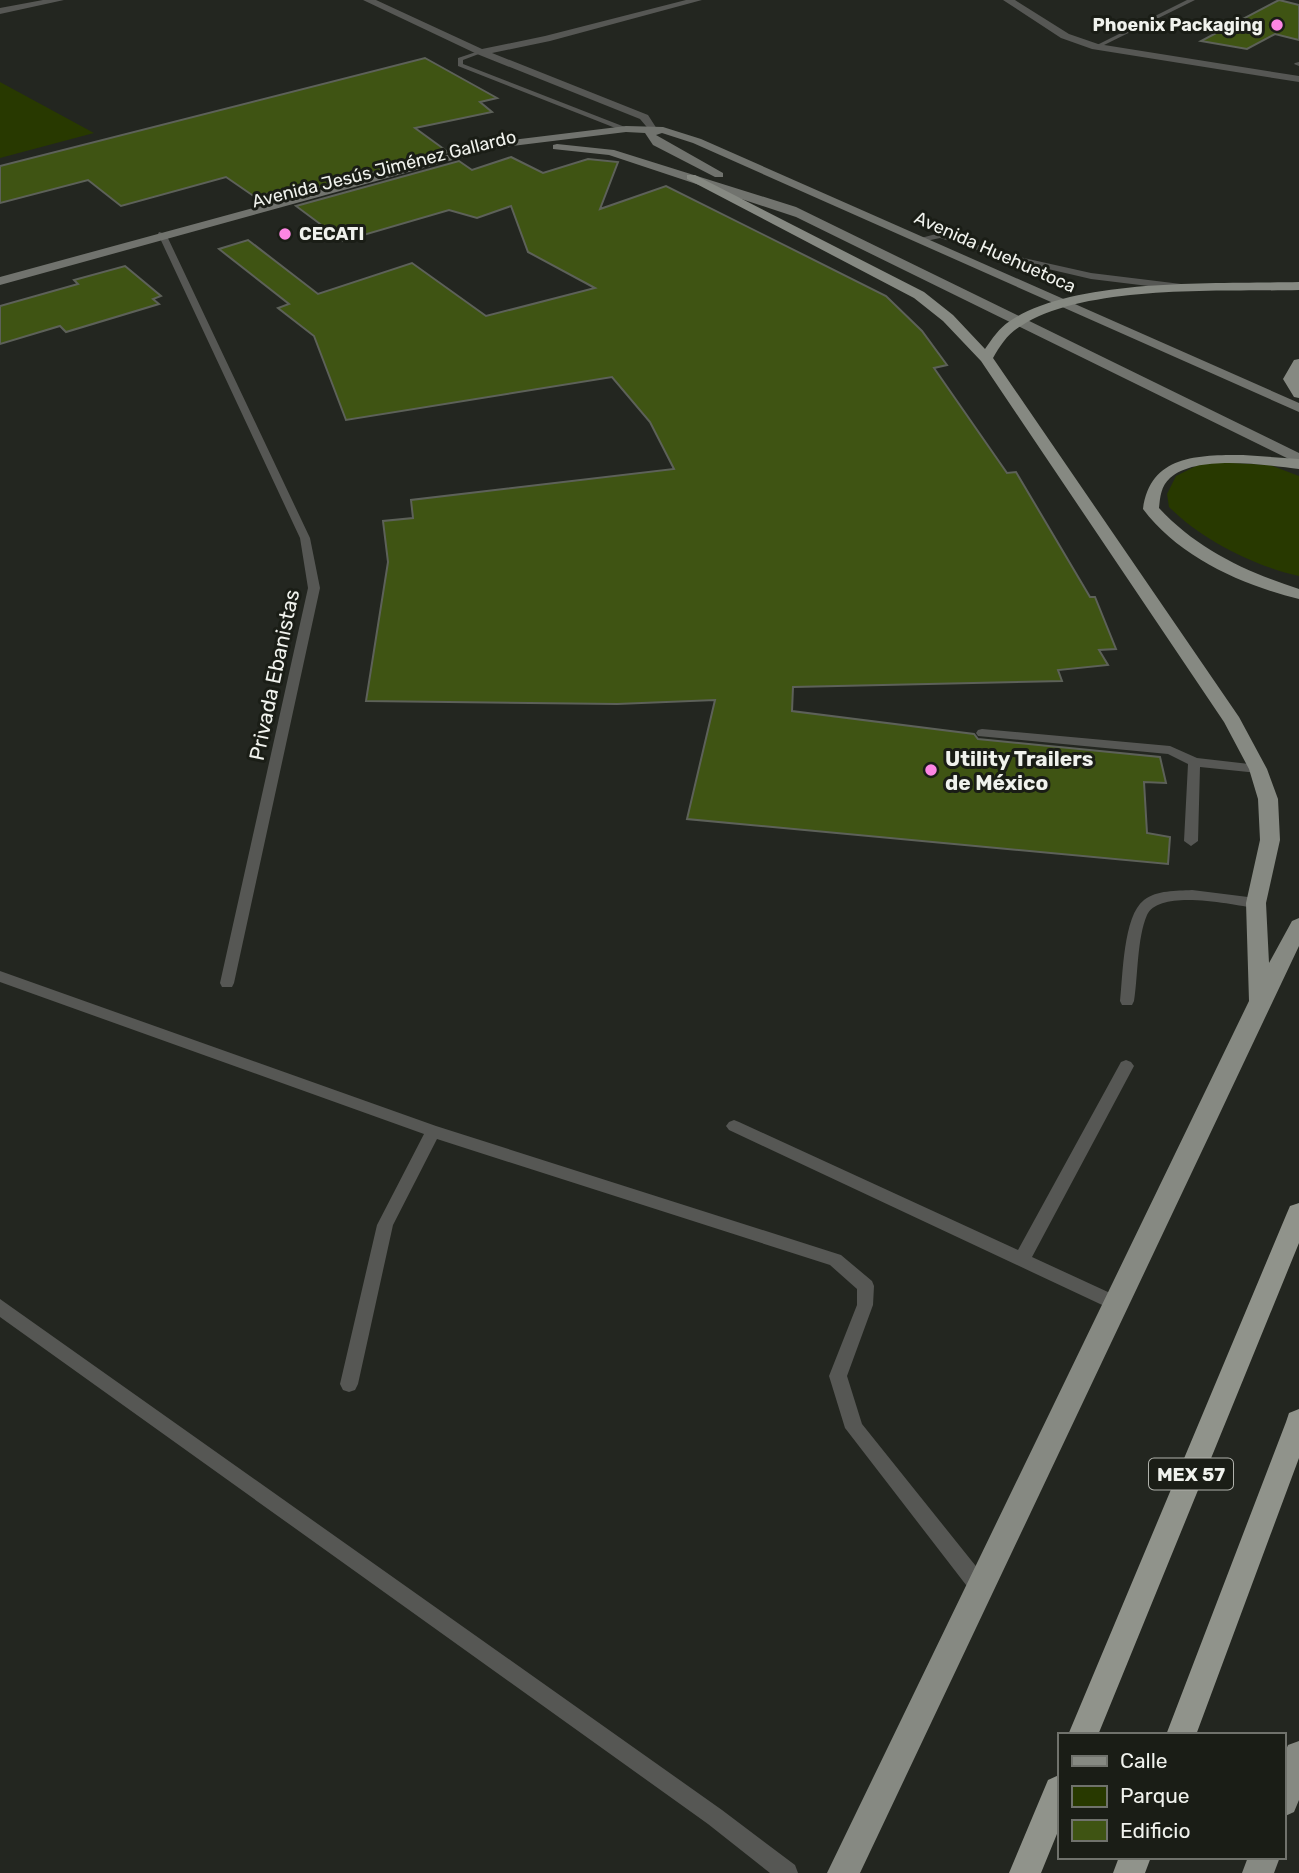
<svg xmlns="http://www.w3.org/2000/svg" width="1299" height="1873" viewBox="0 0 1299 1873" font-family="Rubik,sans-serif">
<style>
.green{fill:#283900}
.building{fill:#3f5413;stroke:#5d6159;stroke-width:2}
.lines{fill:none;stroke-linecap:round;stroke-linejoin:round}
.service{fill:#565754;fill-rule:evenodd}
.minor{fill:#565754;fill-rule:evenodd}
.secondary{fill:#71736e;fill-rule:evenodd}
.primary{fill:#868982;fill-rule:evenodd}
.trunk{fill:#90938b;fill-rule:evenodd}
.poi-dot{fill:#fd86e3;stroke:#1a1d16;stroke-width:2.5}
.labels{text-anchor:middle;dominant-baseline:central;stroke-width:6;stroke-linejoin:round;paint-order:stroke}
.far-poi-label{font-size:18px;font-weight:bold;fill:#f0f2ed;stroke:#1a1d16;text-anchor:end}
.far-street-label{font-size:18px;fill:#f0f2ed;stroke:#1a1d16}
.shield{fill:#1a1d16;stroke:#b0b2ac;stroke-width:2}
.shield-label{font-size:19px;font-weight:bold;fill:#f0f2ed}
.street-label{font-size:21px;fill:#f0f2ed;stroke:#1a1d16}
.poi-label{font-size:21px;font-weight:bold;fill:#f0f2ed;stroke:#1a1d16;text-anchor:start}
</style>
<rect width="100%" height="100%" fill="#232620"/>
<path class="green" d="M0 82 94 133 0 158Z
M1214 462 1270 465 1299 476V576C1254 566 1202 540 1169 507L1167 494 1176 476 1202 463Z"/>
<path class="building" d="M1279 0 1299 5V40L1275 34 1247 49 1201 41Z
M425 58 497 98 480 102 492 112 415 128 448 152 284 197 277 191 255 197 226 177 121 206 88 180 0 203V166Z
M511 157 543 173 588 159 618 162 600 209 666 186 886 296 922 331 947 365 934 368 1007 473 1016 472 1090 597H1095L1116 649 1099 650 1108 665 1058 670 1062 681 793 687 792 711 974 734 978 739 1160 757 1166 783 1144 782 1147 833 1170 837 1168 864 687 819 715 700 617 704 366 701 388 562 383 521 413 518 411 500 674 469 650 422 612 377 346 420 314 336 278 308 289 304 219 249 248 240 318 294 412 263 486 316 595 288 528 252 511 206 477 218 449 210 343 241 296 206 459 161 472 170Z
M125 266 161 296 153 299 159 304 66 332 60 326 0 344V306L78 284 74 280Z"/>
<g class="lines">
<path class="service" d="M1187 0H1195L1098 48 1093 47Z
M479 51 484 52 463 60V64L630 129 623 131 458 66V58Z
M1299 62V66L1294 64 1295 63Z
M159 232 166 234 310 538 320 588 234 983 232 987H222L220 983 308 588 300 538 158 234Z
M940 233 1010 255 1091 273 1181 284 1185 287 1181 290 1091 279 1005 259 940 238 921 242 917 239Z
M982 729 1170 746 1197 758 1258 765 1264 769 1258 773 1200 767 1198 841 1191 846 1184 841 1188 764 1168 754 978 736 976 733 978 730Z
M1192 890 1256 898 1263 903 1256 908C1232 905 1160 888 1147 915 1137 938 1138 976 1134 1001L1132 1005H1122L1120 1001C1123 976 1123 916 1144 900 1157 890 1176 891 1192 890Z
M0 971 436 1126 841 1255 872 1281 874 1286 873 1305 847 1376 862 1424 987 1580 990 1587 987 1594 980 1597 973 1594 845 1428 829 1376 857 1305V1289L830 1265 437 1139 393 1225 358 1384 355 1390 349 1392 343 1390 340 1384 377 1225 424 1134 0 982Z
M1126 1060 1131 1062 1134 1066 1032 1257 1121 1298 1123 1303 1121 1308 1115 1311 729 1130 726 1126 729 1122 734 1120 739 1122 1018 1250 1121 1062Z
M0 1299 722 1810 795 1865 798 1873H770L708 1824 0 1317Z"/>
<path class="minor" d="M43 0H64L0 14V8Z
M363 0H376L482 49 545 36 686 0H702L550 41 492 53 648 115 657 129 651 132 640 119 477 54Z
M1003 0H1015L1069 34 1098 44 1299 76V82L1092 49 1061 38Z"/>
<path class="secondary" d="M626 126 663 127 701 139 1299 403V412L693 143 662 133 656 135 723 173V177H715L653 145 645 133 626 132 496 148 0 285V277L495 142Z
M557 144 614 150 796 207 1299 453V464L796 217 609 155 553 149V145Z"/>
<path class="primary" d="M687 175H695L924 292 953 315 985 349C992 339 999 328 1010 321 1074 277 1221 284 1299 282V290C1222 292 1086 284 1021 326 1008 333 1000 346 993 358L1239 717 1267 769 1278 799 1280 840 1266 903 1269 963 1292 921 1299 918V946L860 1873H827L1249 1001 1246 903 1260 840 1258 799 1249 769 1224 722 981 361 943 321 914 298 687 179Z
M1299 359V398L1294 397 1283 379 1294 360Z
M1243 455 1299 459V469C1265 465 1197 454 1170 478 1161 486 1160 497 1159 508 1197 549 1246 572 1299 589V599C1242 585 1179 557 1143 509 1150 455 1198 455 1243 455Z
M1299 1741V1800L1294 1812 1283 1817V1757L1288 1745Z
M1248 1857H1280L1274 1873H1242Z"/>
<path class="trunk" d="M1299 1203V1243L1098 1735H1068L1287 1213 1290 1206Z
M1299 1409V1458L1196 1735H1166L1286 1422 1289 1413Z
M1059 1775V1829L1041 1873H1009L1048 1780Z
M1119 1857H1151L1145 1873H1113Z"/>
</g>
<g class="poi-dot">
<circle cx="1277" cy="25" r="7"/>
<circle cx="285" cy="234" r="7"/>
<circle cx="931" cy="770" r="7"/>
</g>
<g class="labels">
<g class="far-poi-label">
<text x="1263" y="25">Phoenix Packaging</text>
<text x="299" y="234" text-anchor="start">CECATI</text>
</g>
<g class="far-street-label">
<text transform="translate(384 169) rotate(-14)">Avenida Jesús Jiménez Gallardo</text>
<text transform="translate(995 252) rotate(24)">Avenida Huehuetoca</text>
</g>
<rect class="shield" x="1149" y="1458.5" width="84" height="31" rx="5"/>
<g class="shield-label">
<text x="1191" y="1474">MEX 57</text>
</g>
<g class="street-label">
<text transform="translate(274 675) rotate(-78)">Privada Ebanistas</text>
</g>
<g class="poi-label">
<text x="945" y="758">Utility Trailers<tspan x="945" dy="24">de México</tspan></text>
</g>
</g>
<rect x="1058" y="1733" width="228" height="126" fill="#1a1d16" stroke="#70726c" stroke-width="2"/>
<rect x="1072" y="1756" width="35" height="10" fill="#868982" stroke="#70726c" stroke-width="2"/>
<text x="1120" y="1768" font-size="21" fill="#f0f2ed">Calle</text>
<rect x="1072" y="1786" width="35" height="21" fill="#283900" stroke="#70726c" stroke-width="2"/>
<text x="1120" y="1803" font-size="21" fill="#f0f2ed">Parque</text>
<rect x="1072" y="1820" width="35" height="21" fill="#3f5413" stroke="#70726c" stroke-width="2"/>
<text x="1120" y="1838" font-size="21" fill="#f0f2ed">Edificio</text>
</svg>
